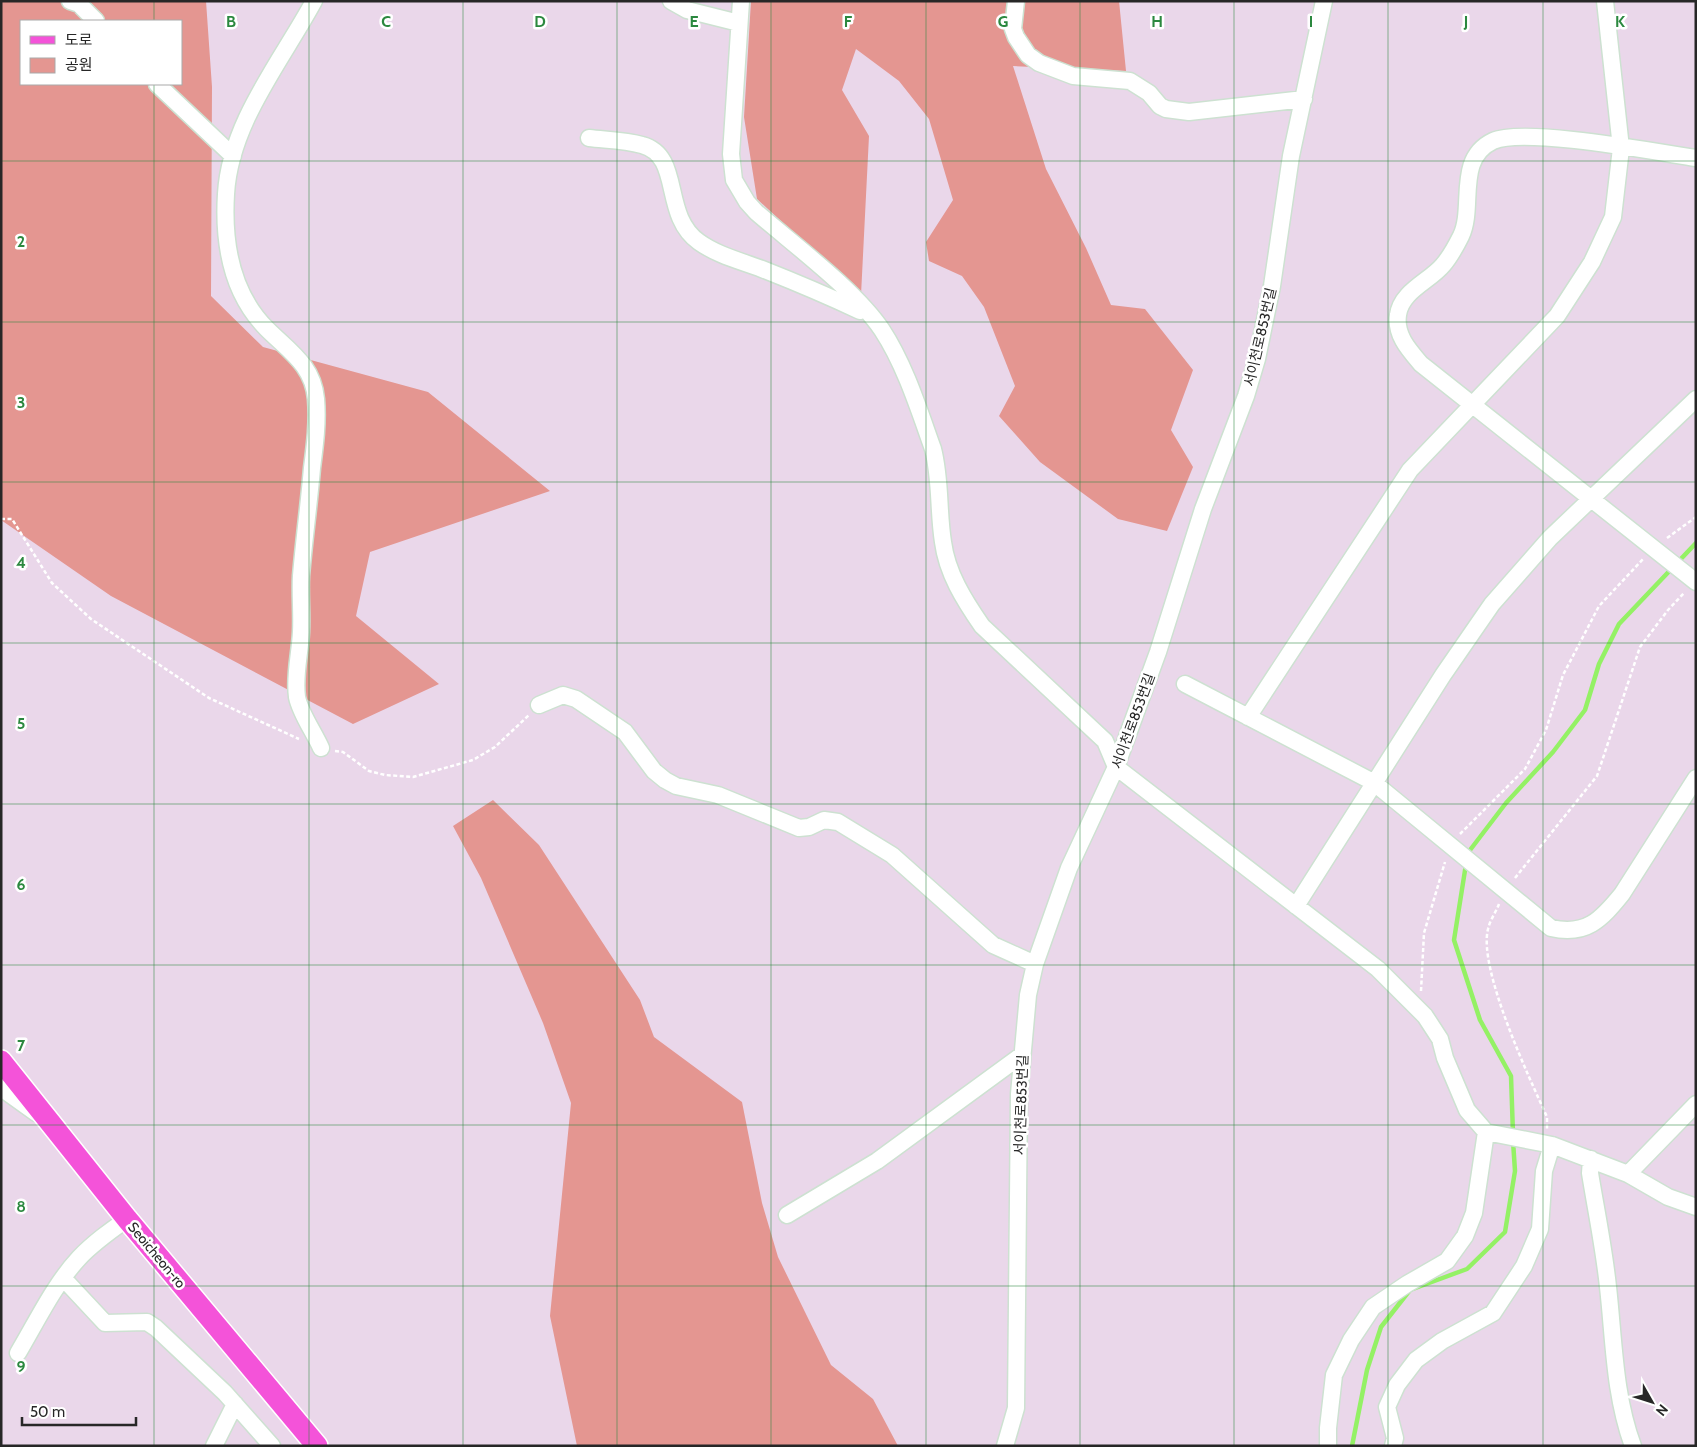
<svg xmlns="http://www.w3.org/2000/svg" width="1697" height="1447" viewBox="0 0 1697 1447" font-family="Cabin,'Noto Sans KR',sans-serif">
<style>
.green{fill:#e49691;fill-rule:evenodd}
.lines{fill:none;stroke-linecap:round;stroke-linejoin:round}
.stream{stroke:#94f165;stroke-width:4.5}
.minor-casing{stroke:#cde1d1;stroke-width:19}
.major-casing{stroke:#fff;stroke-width:24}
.path{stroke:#fff;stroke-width:2.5;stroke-dasharray:4 2.5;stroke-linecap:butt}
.minor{stroke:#fff;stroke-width:16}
.major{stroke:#f453d9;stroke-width:21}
.grid{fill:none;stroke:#2b883f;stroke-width:1;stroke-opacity:0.55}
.labels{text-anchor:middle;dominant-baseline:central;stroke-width:5;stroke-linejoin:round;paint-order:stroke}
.street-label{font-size:14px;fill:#272727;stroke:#fff}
.grid-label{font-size:16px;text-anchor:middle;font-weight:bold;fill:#2b883f;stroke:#fff;stroke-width:5;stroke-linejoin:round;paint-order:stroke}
</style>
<rect width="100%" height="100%" fill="#ead7ea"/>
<path class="green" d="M1 1H206L212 87 211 296 263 347 428 392 550 491 370 552 356 616 439 684 353 724 111 596 1 520ZM21 21H181V84H21Z
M751 1H1119L1126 71 1013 66 1046 169 1086 248 1111 305 1145 309 1193 370 1171 430 1193 467 1167 531 1118 519 1040 462 999 416 1015 386 984 307 962 276 929 261 926 242 953 200 929 119 899 81 856 49 842 90 869 136 861 295 757 199 744 117Z
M493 800 539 845 640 1000 654 1037 742 1102 762 1203 778 1257 831 1365 873 1399 898 1446H577L550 1316 571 1103 543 1023 481 878 453 826Z"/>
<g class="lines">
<path class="stream" d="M1467 854 1506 803 1553 752 1585 710 1599 664 1619 624 1696 543
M1466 864 1454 940 1480 1020 1511 1076 1513 1134
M1352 1446 1367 1370 1381 1327 1410 1290 1467 1269 1505 1232 1515 1171 1513 1141"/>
<defs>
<path id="minor" d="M70 1 79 4 96 21
M314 1C281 62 230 123 226 194 223 243 231 293 267 329 289 351 313 365 316 399 318 422 315 445 312 468 309 504 304 540 301 576 300 595 302 614 301 632 300 654 294 675 297 697 300 713 314 732 321 748
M671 1 687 10 739 23
M741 1 731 154 734 180 747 202 756 212C794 245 855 290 882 330 905 365 919 410 933 449 941 480 938 511 943 542 947 573 964 600 982 626L1105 741 1116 767 1378 969 1425 1016 1440 1039 1445 1058 1467 1110 1486 1132 1552 1145 1628 1174 1696 1104
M1016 1 1013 29 1016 37 1028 55 1039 63 1073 76 1130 81 1149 93 1160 106 1166 109 1189 112 1304 99
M157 84 233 156
M589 138C606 140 625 140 642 145 683 156 661 215 699 242 717 255 741 261 762 269 795 282 828 296 860 311
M1696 158C1656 152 1524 127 1493 141 1455 159 1475 207 1461 236 1456 246 1450 257 1443 265 1430 281 1401 291 1398 315 1395 335 1409 350 1421 364L1696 582
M1185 684 1373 782 1551 928C1586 936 1601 920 1622 894L1696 778
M539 705 563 695 576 699 625 732 654 771 665 780 676 786 718 795 799 828 809 827 824 820 838 822 892 855 993 945 1035 964
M1248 717 1410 470 1557 316 1592 262 1613 217 1621 148 1605 1
M1296 906 1443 675 1492 604 1550 538 1696 399
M1 1088 36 1113
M1591 1159 1590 1173C1596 1210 1604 1248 1608 1287 1614 1340 1614 1395 1633 1446
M1628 1174 1668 1197 1696 1207
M787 1215 877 1161 1022 1055
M63 1278 105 1323 147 1322 156 1328 225 1393 272 1446
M18 1353C37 1321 54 1285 79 1258 93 1243 110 1231 127 1219
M214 1446 235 1404
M1005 1446 1016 1408 1019 1094 1028 995 1035 964 1069 868 1116 767 1158 652 1203 509 1246 396 1257 359 1272 286 1291 156 1324 1
M1328 1446V1428L1334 1375 1351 1340 1373 1307 1407 1284 1447 1261 1465 1236 1474 1213 1486 1132
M1393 1446 1395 1438 1387 1407 1397 1385 1416 1360 1442 1341 1493 1313 1524 1266 1540 1229 1544 1171 1552 1145"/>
<path id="major" d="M1 1061 127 1219 317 1446"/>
</defs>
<use href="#minor" class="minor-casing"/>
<use href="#major" class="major-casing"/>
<path class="path" d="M1 519H12L52 583 91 619 209 698 299 739
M1667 538 1696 517
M335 751 343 752 369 771 385 775 413 777 473 760 495 747 529 715
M1460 834 1525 769 1546 730 1563 675 1599 606 1644 558
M1515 878 1597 776 1640 647 1668 610 1684 593
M1499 904C1496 912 1490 920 1488 929 1478 969 1529 1077 1547 1117V1130
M1421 991 1424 933 1445 862"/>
<use href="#minor" class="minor"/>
<use href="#major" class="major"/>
</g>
<path class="grid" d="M154 1V21M309 1V1446M463 1V1446M617 1V1446M771 1V1446M926 1V1446M1080 1V1446M1234 1V1446M1388 1V1446M1543 1V1446M154 84V1446M1 161H1696M1 322H1696M1 482H1696M1 643H1696M1 804H1696M1 965H1696M1 1125H1696M1 1286H1696"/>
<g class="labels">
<g class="street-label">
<text transform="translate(1260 337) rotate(-77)">서이천로853번길</text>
<text transform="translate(1133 721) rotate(-70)">서이천로853번길</text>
<text transform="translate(1021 1105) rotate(-88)">서이천로853번길</text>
<text transform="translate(157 1255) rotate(50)">Seoicheon-ro</text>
</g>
</g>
<g class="grid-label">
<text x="231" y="27">B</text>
<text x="386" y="27">C</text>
<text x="540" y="27">D</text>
<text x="694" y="27">E</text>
<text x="848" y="27">F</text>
<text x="1003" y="27">G</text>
<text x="1157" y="27">H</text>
<text x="1311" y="27">I</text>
<text x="1466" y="27">J</text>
<text x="1620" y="27">K</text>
<text x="21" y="247">2</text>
<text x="21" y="408">3</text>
<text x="21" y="568">4</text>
<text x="21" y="729">5</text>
<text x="21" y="890">6</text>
<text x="21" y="1051">7</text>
<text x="21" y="1212">8</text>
<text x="21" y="1372">9</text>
</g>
<rect width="1697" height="1447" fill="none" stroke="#272727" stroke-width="5"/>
<rect x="20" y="20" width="162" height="65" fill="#ffffff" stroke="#a9a9a9"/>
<rect x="30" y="36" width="25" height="8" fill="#f453d9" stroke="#a9a9a9"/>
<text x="65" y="45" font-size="15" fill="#272727">도로</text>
<rect x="30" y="58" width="25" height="15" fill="#e49691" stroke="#a9a9a9"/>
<text x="65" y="70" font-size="15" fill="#272727">공원</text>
<g transform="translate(1652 1402) rotate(129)" stroke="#ffffff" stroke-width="4" paint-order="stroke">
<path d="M0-4L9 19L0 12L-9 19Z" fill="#272727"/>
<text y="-8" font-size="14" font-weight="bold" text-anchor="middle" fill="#272727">N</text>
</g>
<path d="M22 1417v8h114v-8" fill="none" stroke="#272727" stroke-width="2.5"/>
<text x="30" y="1417" font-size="15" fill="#272727" stroke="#ffffff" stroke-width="4" paint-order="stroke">50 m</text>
</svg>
